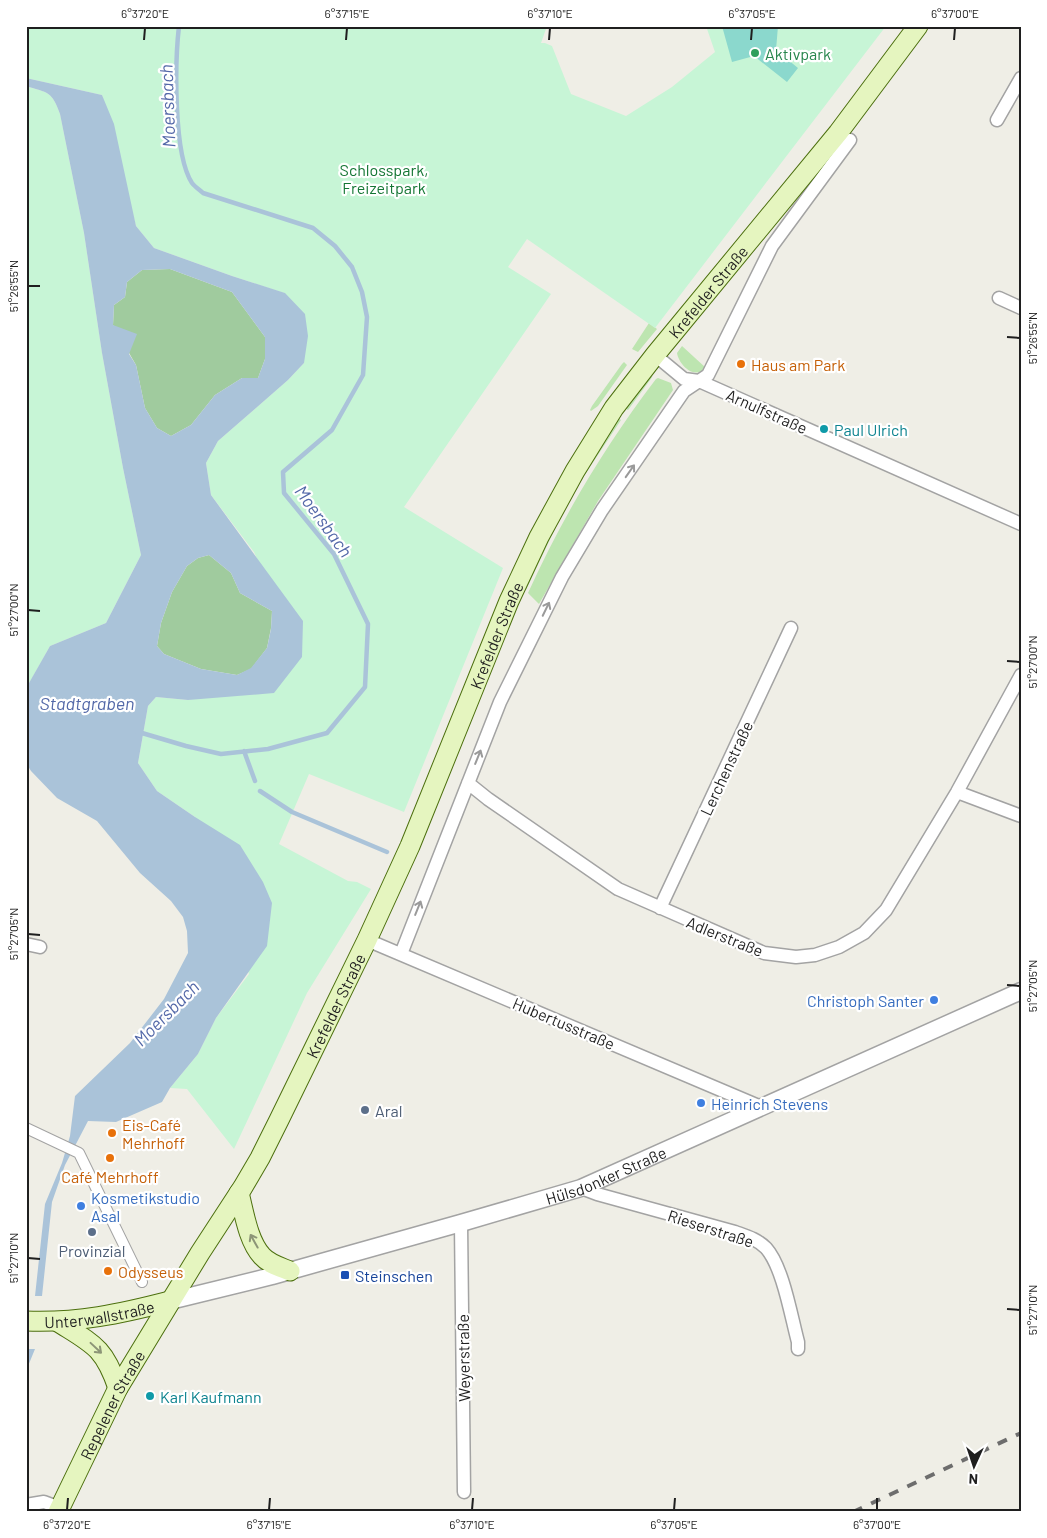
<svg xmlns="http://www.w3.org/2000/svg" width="1047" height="1538" viewBox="0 0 1047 1538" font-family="Barlow,sans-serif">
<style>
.grass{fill:#bde5b0}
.forest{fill:#a0cb9e}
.park{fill:#c7f5d6}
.pitch{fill:#8bd8cd}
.water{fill:#aac3d9;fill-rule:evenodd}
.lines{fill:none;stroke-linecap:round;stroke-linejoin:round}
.stream{stroke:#aac3d9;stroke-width:4.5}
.pedestrian-casing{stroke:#a3a3a3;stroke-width:12}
.minor-casing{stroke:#a3a3a3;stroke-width:15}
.tertiary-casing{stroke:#a3a3a3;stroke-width:19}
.secondary-casing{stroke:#4c6f0e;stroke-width:21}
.pedestrian{stroke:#fff;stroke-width:10}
.minor{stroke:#fff;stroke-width:12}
.tertiary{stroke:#fff;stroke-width:16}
.secondary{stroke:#e5f5bf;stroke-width:19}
.rail{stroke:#6d6d6d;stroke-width:4;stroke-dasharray:10 10;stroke-linecap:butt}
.oneway{stroke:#9a9a9a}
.oneway2{stroke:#8c9577}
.ticks{fill:none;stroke:#1f1f1f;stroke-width:2}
.leisure-dot{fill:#2e9e5b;stroke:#fff;stroke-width:2}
.food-dot{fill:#e8710a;stroke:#fff;stroke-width:2}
.culture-dot{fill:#0f9aa8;stroke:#fff;stroke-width:2}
.shop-dot{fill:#3f7fe0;stroke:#fff;stroke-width:2}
.service-dot{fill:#5c6f8a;stroke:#fff;stroke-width:2}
.transit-dot{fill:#1a4fb4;stroke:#fff;stroke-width:2}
.labels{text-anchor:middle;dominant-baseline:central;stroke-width:4.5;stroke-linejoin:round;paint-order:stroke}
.leisure-label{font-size:16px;fill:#27864d;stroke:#fff;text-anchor:start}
.park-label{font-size:16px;fill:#147634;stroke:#fff}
.street-label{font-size:16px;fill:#1f1f1f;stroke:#fff}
.food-label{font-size:16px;fill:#c56008;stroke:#fff;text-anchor:start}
.culture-label{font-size:16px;fill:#0d838f;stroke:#fff;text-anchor:start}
.shop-label{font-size:16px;fill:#366cbe;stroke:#fff;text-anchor:start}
.service-label{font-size:16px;fill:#4e5e75;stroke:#fff;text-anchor:start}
.transit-label{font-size:16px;fill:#164399;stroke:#fff;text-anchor:start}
.water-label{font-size:18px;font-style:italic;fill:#5368a8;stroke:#fff}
.neatline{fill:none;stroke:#1f1f1f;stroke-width:2}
.ticks-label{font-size:12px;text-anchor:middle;fill:#1f1f1f}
</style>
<rect width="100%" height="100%" fill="#efeee6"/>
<path class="grass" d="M649 323 657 329 638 352 632 349Z
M682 346 706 368C694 380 679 365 677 353Z
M624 362 627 365 598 406 591 411 590 410 592 406 622 364Z
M653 376 628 410 625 408 646 381Z
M658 378 671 383 673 390 598 501 539 604 528 593C563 516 605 446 656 379Z
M618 418 621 420 584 476 561 516 526 590 523 587 544 540Z"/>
<path class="forest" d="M170 269 232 292 265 337V359L258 378H242L215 395 191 425 171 436 157 428 145 408 136 365 113 325 114 305 125 297 127 282 142 270Z
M209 555 231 573 240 593 272 611 271 628 267 648 251 669 237 675 201 669 164 654 157 646 161 623 172 592 187 566 198 558Z"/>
<path class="park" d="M26 26H547L541 43H545L552 46 571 94 626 116 672 87 715 52 706 26H886L655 328 527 239 508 267 551 294 404 507 503 568 404 812 309 774 279 844 348 881 357 882 371 889 307 993 234 1149 187 1089 170 1088 198 1054 216 1018 249 974 195 817 157 791 138 763 148 706 156 697 188 700 302 657 254 552 211 495 206 463 218 441 288 380 304 363 284 293 232 276 154 248 136 226 102 95 26 78Z
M26 86C48 93 52 91 60 114L84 233 102 353 123 468 141 555 106 623 50 646 26 689Z"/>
<path class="pitch" d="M722 26H778L776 50 798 68 787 82 754 56 732 62Z"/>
<path class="water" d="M26 78 102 95 114 124 136 226 154 248 232 276 285 293 305 314 308 336 304 363 288 380 218 441 206 463 211 495 303 621 302 657 274 693 188 700 156 697 148 706 138 763 157 791 195 817 240 845 263 882 272 903 267 946 216 1018 198 1054 170 1088 162 1102 116 1122 88 1121 65 1165 52 1202 42 1296H35L45 1204 62 1163 70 1136 75 1096 130 1043 164 999 188 953 187 931 183 917 171 901 140 873 97 821 57 798 31 771 26 763V690L29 683 50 646 106 623 141 555 123 468 102 353 84 233 60 114C52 91 48 93 26 86ZM170 269 232 292 265 337V359L258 378H242L215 395 191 425 171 436 157 428 145 408 136 365 129 354 137 334 113 325 114 305 125 297 127 282 142 270ZM209 555 231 573 240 593 272 611 271 629 267 648 251 668 237 675 201 669 164 654 157 646 161 623 172 592 187 566 198 558Z
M26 1349H35L26 1371Z"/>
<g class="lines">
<path class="stream" d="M138 733H142L186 746 221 754 268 749 327 733 365 687 368 624 334 554 284 493 283 472 332 430 363 375 367 317 362 292 352 267 335 246 313 228 203 193C200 190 195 187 192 183 173 154 175 61 179 26
M244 751 255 781
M260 791 292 812 387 852"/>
<defs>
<path id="pedestrian" d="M26 1128 79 1153 142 1282"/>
<path id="minor" d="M997 120 1021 78
M999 298 1021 308
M655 355 684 379 699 381 1021 524
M468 783 488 799 618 889 764 953 796 957 815 955 839 947 864 933 886 910 957 792 1021 675
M957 792 1021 816
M660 908 791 628
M367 940 761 1107
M26 944 40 947
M401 954 500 702 562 577 602 510 684 391 708 375 772 246 850 140
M581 1188 597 1194 735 1232C746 1236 757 1239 766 1248 783 1267 791 1316 798 1342V1349
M461 1223 464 1492
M26 1505 44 1502 60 1508"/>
<g id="tertiary">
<path id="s1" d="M170 1301 272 1276 461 1223 581 1188 1021 991"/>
</g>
<g id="secondary">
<path d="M239 1193C244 1212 248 1241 262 1256 269 1264 280 1267 290 1271"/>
<path id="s2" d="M26 1321C78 1323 120 1314 170 1301"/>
<path d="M58 1322C93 1344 104 1347 118 1388"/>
<path id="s3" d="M58 1512 118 1388 200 1253 243 1187 260 1158 279 1120 367 940 410 846 509 601 539 537 575 471 614 408 655 355 838 133 918 26"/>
</g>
</defs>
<use href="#pedestrian" class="pedestrian-casing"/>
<use href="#minor" class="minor-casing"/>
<use href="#tertiary" class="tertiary-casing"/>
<use href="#secondary" class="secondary-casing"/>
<use href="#pedestrian" class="pedestrian"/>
<use href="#minor" class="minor"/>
<use href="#tertiary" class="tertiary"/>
<use href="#secondary" class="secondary"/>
<path class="rail" d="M853 1512 1021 1433"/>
</g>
<defs><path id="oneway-shaft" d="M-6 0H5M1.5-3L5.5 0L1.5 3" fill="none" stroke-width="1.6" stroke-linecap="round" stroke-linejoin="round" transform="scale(1.25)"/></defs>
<g class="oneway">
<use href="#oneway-shaft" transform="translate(630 471) rotate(-55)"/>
<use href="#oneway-shaft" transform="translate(546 609) rotate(-64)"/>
<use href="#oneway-shaft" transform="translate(478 757) rotate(-68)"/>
<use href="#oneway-shaft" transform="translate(418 908) rotate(-68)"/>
</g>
<g class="oneway2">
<use href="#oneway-shaft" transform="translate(254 1241) rotate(-119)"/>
<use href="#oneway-shaft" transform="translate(96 1348) rotate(43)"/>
</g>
<path class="ticks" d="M144 40 145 28M346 40 347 28M549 40 550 28M751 40 752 28M954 40 955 28M28 286H40M1007 337 1020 338M28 610 40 611M1007 661 1020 662M28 934 40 935M1007 985 1020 986M28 1258 40 1259M1007 1309 1020 1310M67 1510 68 1498M269 1510 270 1498M472 1510 473 1498M674 1510 675 1498M877 1510V1498"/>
<circle class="leisure-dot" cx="755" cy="53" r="5"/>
<g class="food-dot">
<circle cx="741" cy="364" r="5"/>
<circle cx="112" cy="1133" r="5"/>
<circle cx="110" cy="1158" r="5"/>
<circle cx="108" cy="1271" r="5"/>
</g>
<g class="culture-dot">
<circle cx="824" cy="429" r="5"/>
<circle cx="150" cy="1396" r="5"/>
</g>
<g class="shop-dot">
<circle cx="934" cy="1000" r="5"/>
<circle cx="701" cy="1103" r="5"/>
<circle cx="81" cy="1206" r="5"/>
</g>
<g class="service-dot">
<circle cx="365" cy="1110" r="5"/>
<circle cx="92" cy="1232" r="5"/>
</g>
<rect class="transit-dot" x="340" y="1270" width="10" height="10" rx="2.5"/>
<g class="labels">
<g class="leisure-label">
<text x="765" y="53">Aktivpark</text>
</g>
<g class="park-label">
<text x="384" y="169">Schlosspark,<tspan x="384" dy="18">Freizeitpark</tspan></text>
</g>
<g class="street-label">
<text stroke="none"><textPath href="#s3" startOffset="1388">Krefelder Straße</textPath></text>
<text transform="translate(767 411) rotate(24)">Arnulfstraße</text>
<text stroke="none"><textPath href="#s3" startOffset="982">Krefelder Straße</textPath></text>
<text transform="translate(726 768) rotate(-65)">Lerchenstraße</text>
<text transform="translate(725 936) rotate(22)">Adlerstraße</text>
<text stroke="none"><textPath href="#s3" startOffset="578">Krefelder Straße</textPath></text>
<text transform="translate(564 1023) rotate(23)">Hubertusstraße</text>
<text stroke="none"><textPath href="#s1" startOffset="454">Hülsdonker Straße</textPath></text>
<text transform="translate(711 1228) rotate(18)">Rieserstraße</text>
<text stroke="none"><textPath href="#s2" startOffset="74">Unterwallstraße</textPath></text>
<text transform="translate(463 1358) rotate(-91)">Weyerstraße</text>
<text stroke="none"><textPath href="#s3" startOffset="120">Repelener Straße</textPath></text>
</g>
<g class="food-label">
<text x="751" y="364">Haus am Park</text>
<text x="122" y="1124">Eis-Café<tspan x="122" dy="18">Mehrhoff</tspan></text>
<text x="110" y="1176" text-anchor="middle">Café Mehrhoff</text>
<text x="118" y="1271">Odysseus</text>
</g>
<g class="culture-label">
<text x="834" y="429">Paul Ulrich</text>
<text x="160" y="1396">Karl Kaufmann</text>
</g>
<g class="shop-label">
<text x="924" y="1000" text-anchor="end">Christoph Santer</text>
<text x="711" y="1103">Heinrich Stevens</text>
<text x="91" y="1197">Kosmetikstudio<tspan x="91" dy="18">Asal</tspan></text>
</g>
<g class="service-label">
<text x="375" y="1110">Aral</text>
<text x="92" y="1250" text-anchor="middle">Provinzial</text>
</g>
<g class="transit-label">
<text x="355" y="1275">Steinschen</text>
</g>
<g class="water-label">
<text transform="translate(167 106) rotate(-92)">Moersbach</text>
<text transform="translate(324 521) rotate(54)">Moersbach</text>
<text x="87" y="703">Stadtgraben</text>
<text transform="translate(166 1013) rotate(-45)">Moersbach</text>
</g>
</g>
<rect width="1047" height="1538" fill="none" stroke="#ffffff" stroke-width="55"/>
<g transform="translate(974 1466) rotate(183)" stroke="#ffffff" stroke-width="4" paint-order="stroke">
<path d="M0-4L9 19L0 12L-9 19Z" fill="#1f1f1f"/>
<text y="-8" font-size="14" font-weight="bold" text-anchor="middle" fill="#1f1f1f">N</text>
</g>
<rect x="28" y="28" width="992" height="1482" class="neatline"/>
<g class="ticks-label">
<text x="145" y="18">6°37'20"E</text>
<text x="347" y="18">6°37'15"E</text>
<text x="550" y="18">6°37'10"E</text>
<text x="752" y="18">6°37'05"E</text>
<text x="955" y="18">6°37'00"E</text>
<text transform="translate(14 286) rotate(-90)" y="4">51°26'55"N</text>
<text transform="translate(1033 338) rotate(-90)" y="4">51°26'55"N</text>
<text transform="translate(14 610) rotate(-90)" y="4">51°27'00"N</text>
<text transform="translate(1033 662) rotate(-90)" y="4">51°27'00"N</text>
<text transform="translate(14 934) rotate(-90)" y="4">51°27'05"N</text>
<text transform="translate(1033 986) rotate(-90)" y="4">51°27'05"N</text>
<text transform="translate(14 1258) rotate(-90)" y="4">51°27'10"N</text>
<text transform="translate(1033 1310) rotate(-90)" y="4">51°27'10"N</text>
<text x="67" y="1529">6°37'20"E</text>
<text x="269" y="1529">6°37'15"E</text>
<text x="472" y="1529">6°37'10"E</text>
<text x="674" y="1529">6°37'05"E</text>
<text x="877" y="1529">6°37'00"E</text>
</g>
</svg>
